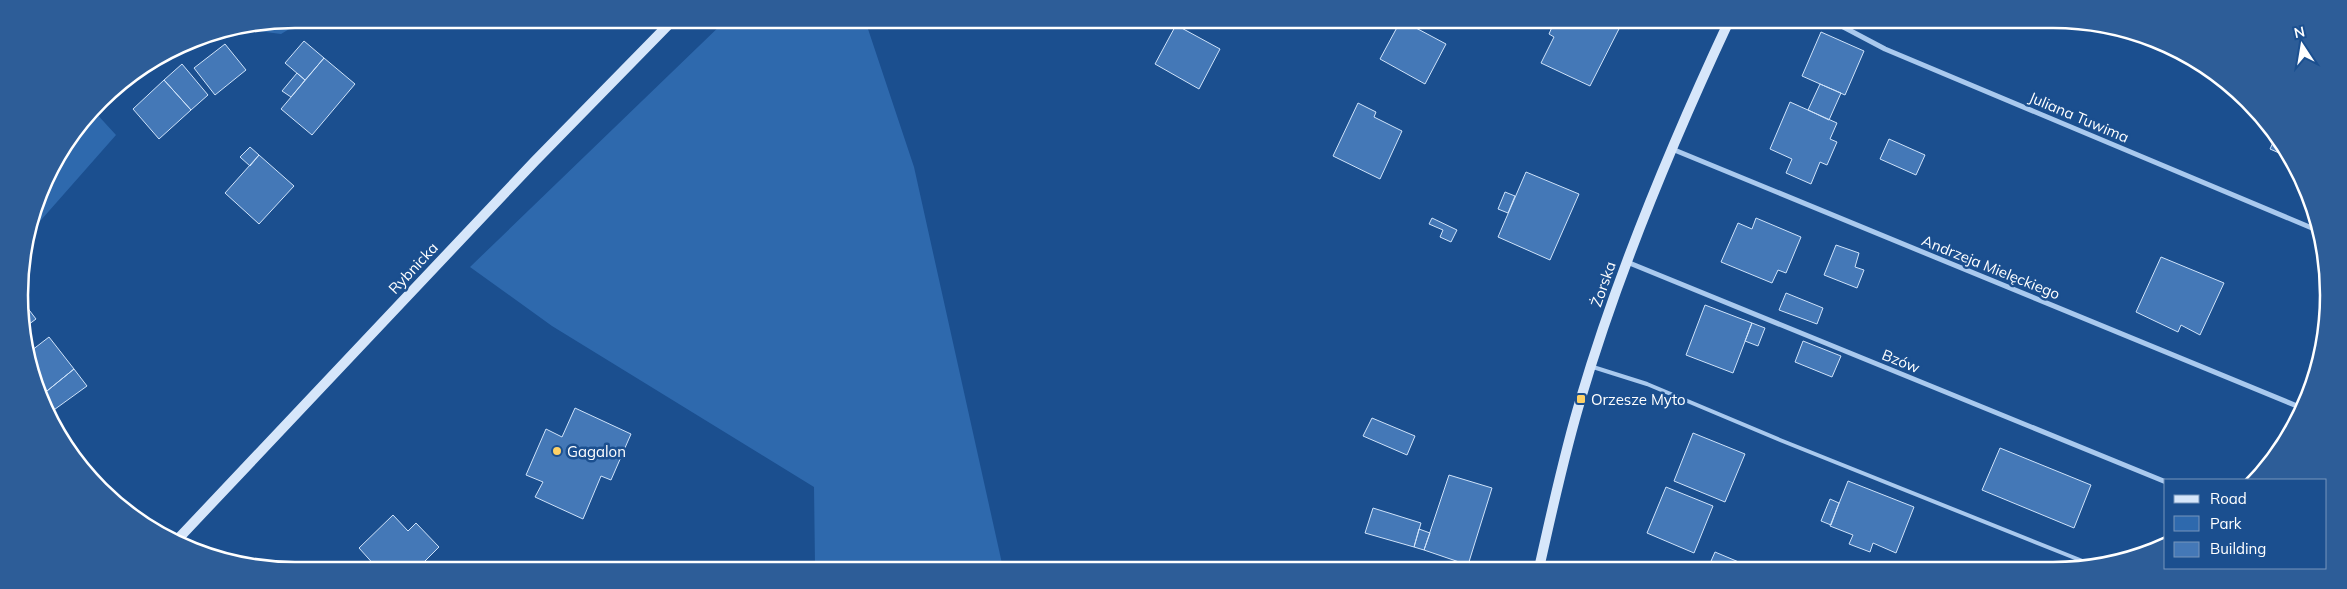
<svg xmlns="http://www.w3.org/2000/svg" width="2347" height="589" viewBox="0 0 2347 589" font-family="Mulish,sans-serif">
<style>
.green{fill:#2e69ad}
.building{fill:#4478b7;stroke:#cfe3fa}
.lines{fill:none;stroke-linecap:round;stroke-linejoin:round}
.lane{stroke:#a9c9ee;stroke-width:4}
.street{stroke:#a9c9ee;stroke-width:5}
.secondary{stroke:#d6e6fa;stroke-width:10}
.poi-dot{fill:#ffd166;stroke:#1b4f8f;stroke-width:2}
.labels{text-anchor:middle;dominant-baseline:central;stroke-width:5;stroke-linejoin:round;paint-order:stroke}
.street-label{font-size:15px;fill:#fff;stroke:#1b4f8f}
.poi-label{font-size:15px;fill:#fff;stroke:#1b4f8f;text-anchor:start}
.rim{fill:none;stroke:#fff;stroke-width:2.5}
</style>
<rect width="100%" height="100%" fill="#1b4f8f"/>
<path class="green" d="M294 19H306L281 34 243 29Z
M727 19 865 20 914 167 1003 568H813L815 564 814 487 552 326 470 267Z
M94 111 116 135 34 228 33 226 47 172Z"/>
<path class="building" d="M1401 20 1446 44 1425 84 1380 59Z
M1555 20 1623 21 1590 86 1541 63 1554 37 1549 34Z
M1176 25 1220 49 1199 89 1155 64Z
M1821 32 1864 51 1845 95 1802 76Z
M304 41 324 58 305 80 285 63Z
M225 44 246 70 215 95 194 68Z
M324 58 355 84 312 135 281 109Z
M182 64 208 95 191 110 164 80Z
M297 73 305 80 291 97 282 91Z
M164 80 191 110 159 139 133 109Z
M1820 84 1841 93 1829 120 1808 110Z
M1790 102 1837 123 1830 139 1837 142 1827 165 1820 162 1811 184 1786 173 1792 159 1770 149Z
M1358 103 1376 112 1374 117 1402 131 1380 179 1333 156Z
M2276 136 2286 156 2270 149Z
M1889 139 1925 155 1916 175 1880 159Z
M250 147 259 155 250 166 240 157Z
M259 155 294 186 259 224 225 193Z
M1526 172 1579 194 1550 260 1498 237Z
M1505 192 1515 196 1508 213 1498 209Z
M1432 218 1457 230 1451 242 1440 237 1443 230 1429 224Z
M1756 218 1801 237 1786 273 1778 270 1772 283 1721 262 1738 223 1752 229Z
M1836 245 1859 253 1855 267 1864 270 1857 288 1824 275Z
M2161 257 2224 283 2200 335 2181 325 2178 332 2136 312Z
M1786 293 1823 308 1817 324 1779 310Z
M23 302 36 319 24 328 22 303Z
M1705 305 1752 323 1733 373 1686 355Z
M1752 323 1765 328 1758 346 1745 341Z
M49 337 74 369 42 395 28 366 27 354Z
M1803 341 1841 356 1832 377 1795 362Z
M74 369 87 386 51 412 42 395Z
M575 408 631 434 611 480 601 476 583 519 535 497 543 482 526 475 546 429 562 437Z
M1372 418 1415 436 1407 455 1363 436Z
M1693 433 1745 454 1725 502 1674 481Z
M2000 448 2091 485 2074 528 1982 490Z
M1449 475 1492 488 1468 565 1424 550Z
M1848 481 1914 507 1896 553 1873 543 1870 552 1849 544 1853 535 1830 526Z
M1666 487 1713 506 1694 553 1647 533Z
M1830 499 1839 503 1831 525 1821 521Z
M1373 508 1421 523 1414 547 1365 533Z
M393 515 408 531 416 523 439 547 418 568H377L359 548Z
M1419 529 1430 533 1424 550 1414 547Z
M1715 552 1753 568H1708Z
M257 559 275 568 254 566Z"/>
<g class="lines">
<path class="lane" d="M1593 367 1647 384 1780 440 2095 566"/>
<path class="street" d="M1832 21 1885 49 2319 231
M1672 149 2302 408
M1627 262 2166 482"/>
<path class="secondary" d="M177 540 535 161 674 19
M1539 568C1552 511 1564 454 1581 398 1619 269 1672 143 1729 21"/>
</g>
<g class="poi-dot">
<rect x="1576" y="394" width="10" height="10" rx="2.5"/>
<circle cx="557" cy="451" r="5"/>
</g>
<g class="labels">
<g class="street-label">
<text transform="translate(2079 117) rotate(23)">Juliana Tuwima</text>
<text transform="translate(1991 267) rotate(22)">Andrzeja Mielęckiego</text>
<text transform="translate(413 268) rotate(-47)">Rybnicka</text>
<text transform="translate(1603 284) rotate(-71)">Żorska</text>
<text transform="translate(1901 361) rotate(22)">Bzów</text>
</g>
<g class="poi-label">
<text x="1591" y="399">Orzesze Myto</text>
<text x="567" y="451">Gagalon</text>
</g>
</g>
<path d="M0 0H2347V589H0ZM295 28H2053A267 267 0 0 1 2320 295V295A267 267 0 0 1 2053 562H295A267 267 0 0 1 28 295V295A267 267 0 0 1 295 28Z" fill="#2d5d98" fill-rule="evenodd"/>
<path class="rim" d="M295 28H2053A267 267 0 0 1 2320 295V295A267 267 0 0 1 2053 562H295A267 267 0 0 1 28 295V295A267 267 0 0 1 295 28Z"/>
<rect x="2164" y="479" width="162" height="90" fill="#1b4f8f" stroke="#7695bc"/>
<rect x="2174" y="495" width="25" height="8" fill="#d6e6fa" stroke="#7695bc"/>
<text x="2210" y="504" font-size="15" fill="#ffffff">Road</text>
<rect x="2174" y="516" width="25" height="15" fill="#2e69ad" stroke="#7695bc"/>
<text x="2210" y="529" font-size="15" fill="#ffffff">Park</text>
<rect x="2174" y="542" width="25" height="15" fill="#4478b7" stroke="#7695bc"/>
<text x="2210" y="554" font-size="15" fill="#ffffff">Building</text>
<g transform="translate(2302 45) rotate(348)" stroke="#1b4f8f" stroke-width="4" paint-order="stroke">
<path d="M0-4L9 19L0 12L-9 19Z" fill="#ffffff"/>
<text y="-8" font-size="14" font-weight="bold" text-anchor="middle" fill="#ffffff">N</text>
</g>
</svg>
